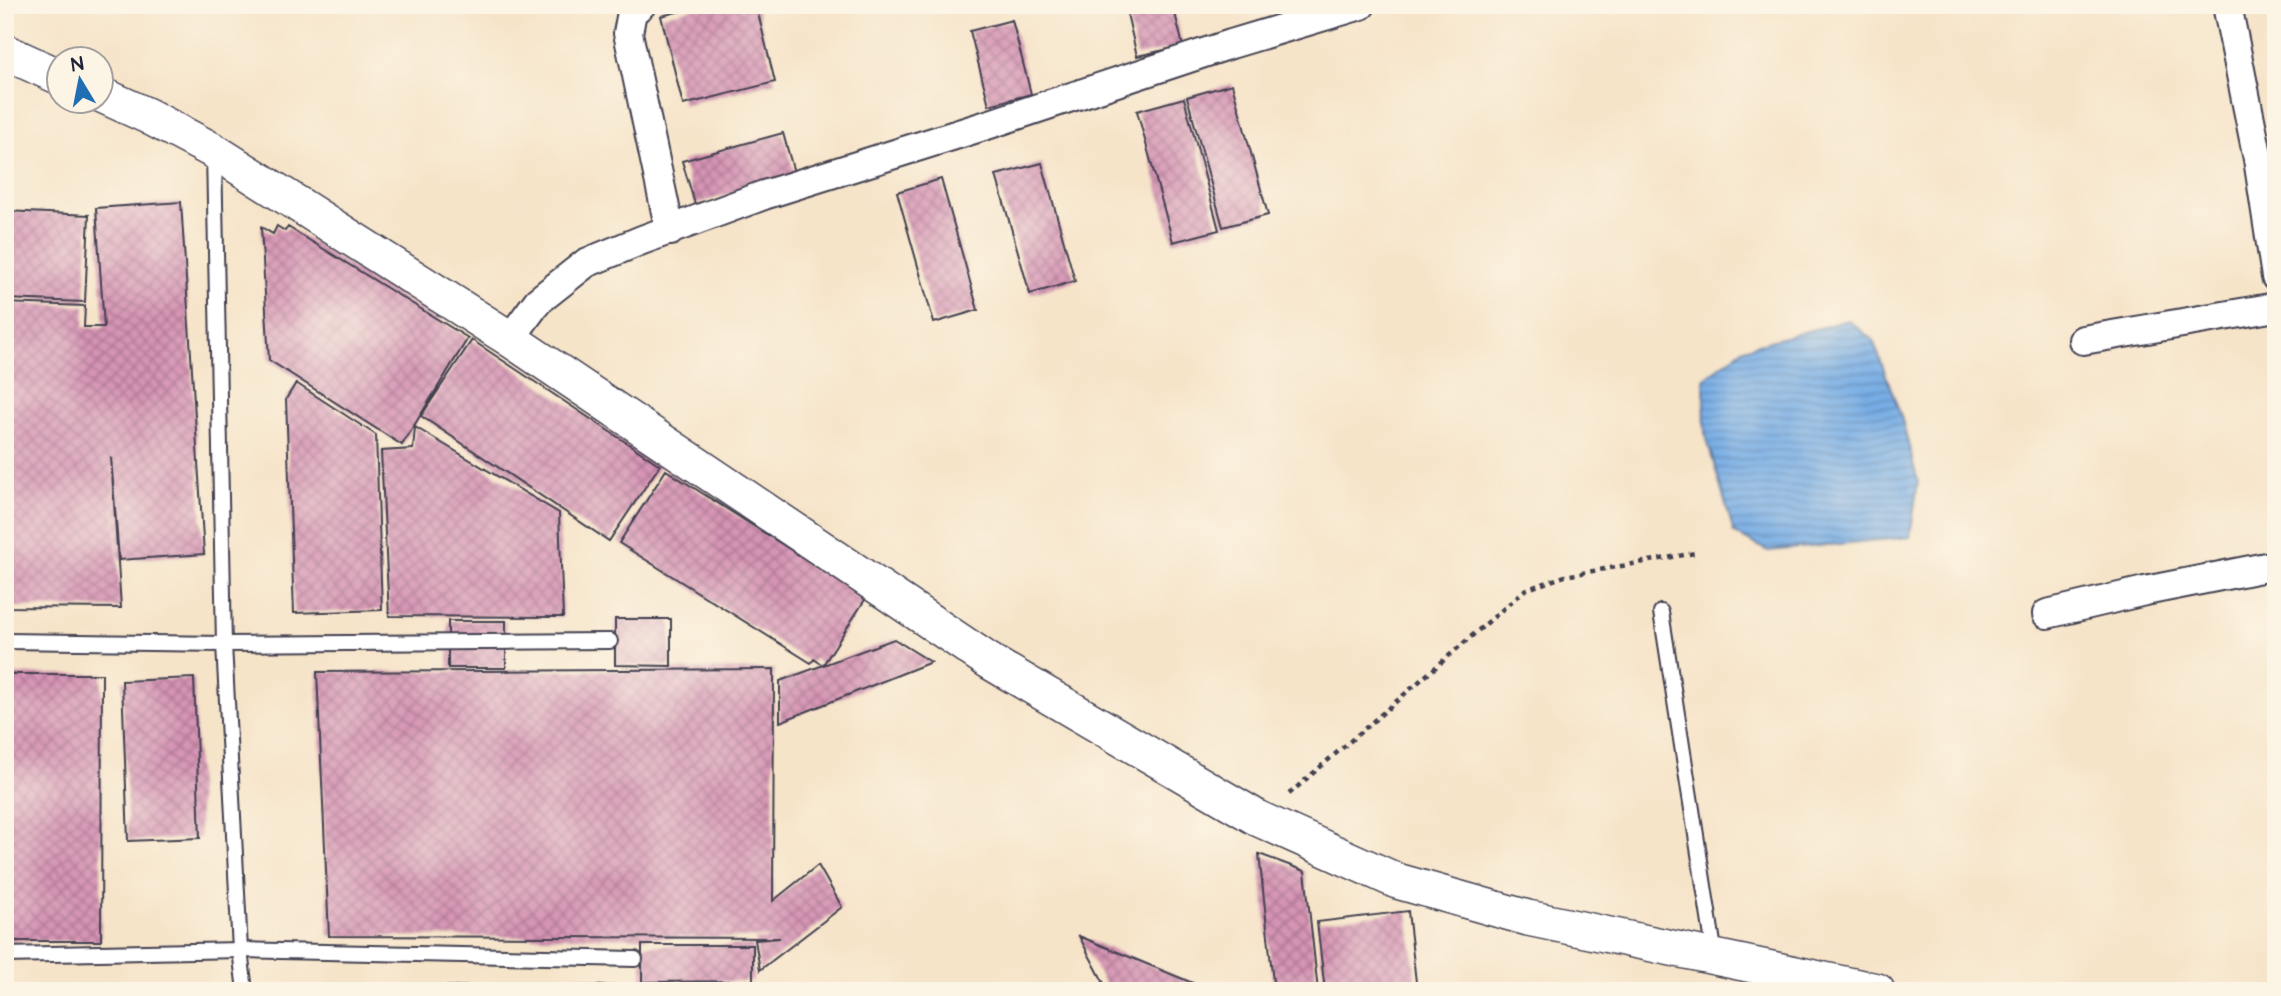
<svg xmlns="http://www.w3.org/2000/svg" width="2281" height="996" viewBox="0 0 2281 996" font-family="'Architects Daughter',sans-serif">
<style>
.water{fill:url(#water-rules);stroke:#4c6890;stroke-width:2}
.building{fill:url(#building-cross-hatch)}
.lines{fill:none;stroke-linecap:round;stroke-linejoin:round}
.service-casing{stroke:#423f50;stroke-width:18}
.minor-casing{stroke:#423f50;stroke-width:32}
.tertiary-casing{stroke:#423f50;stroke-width:38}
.path{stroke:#423f50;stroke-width:4.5;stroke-dasharray:5 5;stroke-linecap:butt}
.service{stroke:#fff;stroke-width:14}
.minor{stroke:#fff;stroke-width:28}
.tertiary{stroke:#fff;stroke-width:35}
</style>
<defs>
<pattern id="water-rules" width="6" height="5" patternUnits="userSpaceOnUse" patternTransform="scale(1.75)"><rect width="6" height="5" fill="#77ade5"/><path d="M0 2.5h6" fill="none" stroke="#618cbb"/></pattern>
<pattern id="building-cross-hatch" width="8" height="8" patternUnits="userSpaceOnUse" patternTransform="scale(1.75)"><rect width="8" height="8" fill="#d694b4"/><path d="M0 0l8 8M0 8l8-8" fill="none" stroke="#ad7894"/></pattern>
</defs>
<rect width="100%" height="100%" fill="#fcf5e5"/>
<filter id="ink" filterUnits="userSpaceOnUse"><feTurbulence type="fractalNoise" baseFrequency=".0143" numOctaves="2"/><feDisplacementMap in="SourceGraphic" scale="14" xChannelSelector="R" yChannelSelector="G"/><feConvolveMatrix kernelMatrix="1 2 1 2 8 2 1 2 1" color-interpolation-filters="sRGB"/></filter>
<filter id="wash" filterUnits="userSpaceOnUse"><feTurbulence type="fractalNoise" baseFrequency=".00686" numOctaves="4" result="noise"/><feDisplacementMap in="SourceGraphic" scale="28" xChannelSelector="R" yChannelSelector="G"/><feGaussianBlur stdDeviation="1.57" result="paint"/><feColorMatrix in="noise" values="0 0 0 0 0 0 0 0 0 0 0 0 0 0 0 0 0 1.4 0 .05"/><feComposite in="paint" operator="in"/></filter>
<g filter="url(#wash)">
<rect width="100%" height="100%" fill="#f6e4c9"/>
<path class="water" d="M1848 320 1873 340 1901 416 1918 482 1910 537 1768 551 1734 533 1705 433 1704 379 1744 348Z"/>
<g id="blocks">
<path class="building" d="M705 5H756L775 82 683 105 661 16Z
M1125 5H1173L1183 46 1137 56Z
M1012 20 1031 94 989 105 970 31Z
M1232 84 1268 215 1223 227 1187 97Z
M1184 98 1219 230 1173 242 1137 111Z
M783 133 795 176 695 204 682 161Z
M1042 163 1075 281 1030 294 996 175Z
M941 179 978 310 934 323 897 192Z
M181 202 204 554 119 560 111 457 121 608 5 607V303L85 306 84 327H104L96 208Z
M5 211 89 215 85 302 5 299Z
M277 226 285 231 288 227 468 338 402 445 269 360 261 227 273 234Z
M472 340 660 465 609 541 421 416Z
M296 383 376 435 382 610 294 613 286 399Z
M415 427 559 513 563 617 389 616 381 451 413 449Z
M666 470 866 598 823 665 814 659 811 663 619 543Z
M615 619H671V666L615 665Z
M448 621H506V668H448Z
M894 639 931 662 780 722V681Z
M774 669 773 901 818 865 842 907 760 970 755 940 780 938 329 936 317 672Z
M5 674H102L101 941H5Z
M194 678 200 838 128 841 122 681Z
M1259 854 1305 871 1318 991H1274Z
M1408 911 1417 991H1325L1317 922Z
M1079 936 1212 991H1108Z
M642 945H753V981L642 982Z
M761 985V991H334V987Z"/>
</g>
</g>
<g filter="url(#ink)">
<use href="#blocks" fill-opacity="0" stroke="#423f50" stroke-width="2"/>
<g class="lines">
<defs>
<path id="service" d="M214 153 224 644 240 950 245 991
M1661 612 1715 956
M5 641 224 644 610 641
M5 955 240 950 635 959"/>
<path id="minor" d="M641 5 632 12 628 33 670 231
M2227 5 2258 159 2276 277
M510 339 538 301 586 263 642 240 764 195 987 125 1231 44 1361 5
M2083 340 2276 307
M2047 614 2145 591 2276 565"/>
<path id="tertiary" d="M5 52 60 77
M102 95 148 116 214 151 510 339 989 661 1259 819 1397 881 1528 918 1877 991"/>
</defs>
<use href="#service" class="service-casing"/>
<use href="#minor" class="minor-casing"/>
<use href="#tertiary" class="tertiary-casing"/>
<path class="path" d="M1289 794 1525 590 1565 576 1695 553"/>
<use href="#service" class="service"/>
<use href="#minor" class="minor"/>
<use href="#tertiary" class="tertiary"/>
</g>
</g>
<rect width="2281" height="996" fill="none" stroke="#fcf5e5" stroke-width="28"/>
<g transform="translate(80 80) rotate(350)"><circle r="33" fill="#fcf5e5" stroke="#a5a1a1" stroke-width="2"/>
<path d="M0-5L12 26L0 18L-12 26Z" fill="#1f6fb2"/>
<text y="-10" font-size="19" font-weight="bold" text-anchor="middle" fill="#22223b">N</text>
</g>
</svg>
